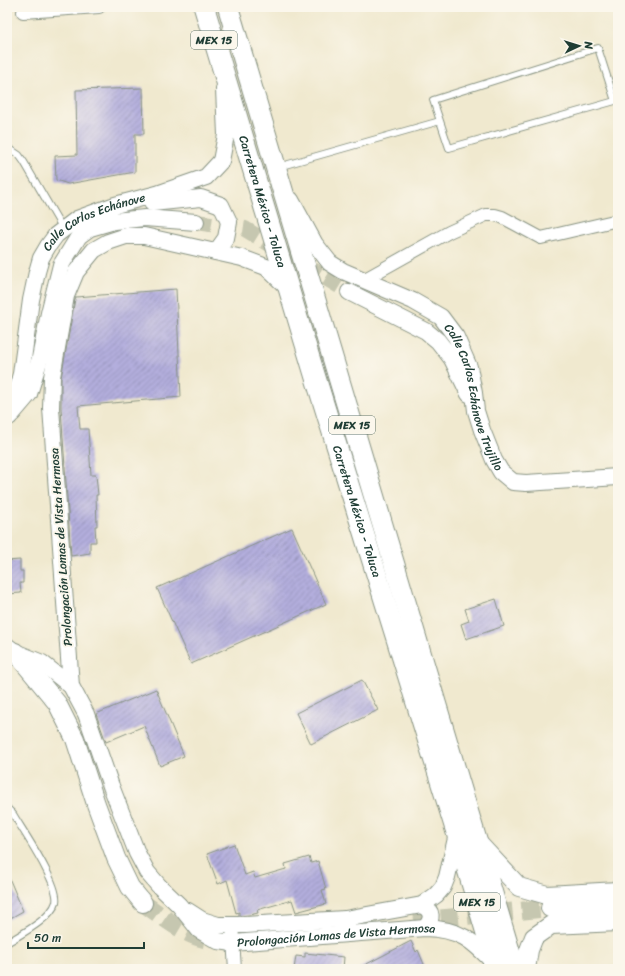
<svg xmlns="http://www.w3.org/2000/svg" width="625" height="976" viewBox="0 0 625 976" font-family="Sriracha,sans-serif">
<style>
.building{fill:url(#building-hatch)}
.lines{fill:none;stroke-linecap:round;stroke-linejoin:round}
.tertiary-tunnel{stroke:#c6c7b0;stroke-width:16;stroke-dasharray:16 8;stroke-linecap:butt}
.secondary-tunnel{stroke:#c6c7b0;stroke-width:18;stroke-dasharray:18 9;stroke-linecap:butt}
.service-casing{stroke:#889382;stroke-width:8}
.minor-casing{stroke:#889382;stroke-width:14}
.tertiary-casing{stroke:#889382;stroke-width:18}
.secondary-casing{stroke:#889382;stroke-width:20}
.primary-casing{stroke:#889382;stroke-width:22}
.service{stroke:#fff;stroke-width:6}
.minor{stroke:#fff;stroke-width:12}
.tertiary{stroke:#fff;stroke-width:16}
.secondary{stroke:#fff;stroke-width:18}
.primary{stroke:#fff;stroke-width:20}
.labels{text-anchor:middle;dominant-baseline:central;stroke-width:4;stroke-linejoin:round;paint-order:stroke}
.shield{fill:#fbf7ec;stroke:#61756b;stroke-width:1}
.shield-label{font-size:11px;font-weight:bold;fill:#1f3d34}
.street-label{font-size:12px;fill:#1f3d34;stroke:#fbf7ec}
</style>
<defs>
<pattern id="building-hatch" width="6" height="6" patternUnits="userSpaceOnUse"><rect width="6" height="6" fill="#b3aedd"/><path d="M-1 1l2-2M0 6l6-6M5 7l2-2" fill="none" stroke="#918fb4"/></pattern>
</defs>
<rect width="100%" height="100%" fill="#fbf7ec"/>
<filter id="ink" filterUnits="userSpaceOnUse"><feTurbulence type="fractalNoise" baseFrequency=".025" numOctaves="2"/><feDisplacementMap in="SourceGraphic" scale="8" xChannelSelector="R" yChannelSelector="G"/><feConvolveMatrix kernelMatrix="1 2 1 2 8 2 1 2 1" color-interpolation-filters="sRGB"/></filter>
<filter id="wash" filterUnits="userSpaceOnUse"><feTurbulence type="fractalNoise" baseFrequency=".012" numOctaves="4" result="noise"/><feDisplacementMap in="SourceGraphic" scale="16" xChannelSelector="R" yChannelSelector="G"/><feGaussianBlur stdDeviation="0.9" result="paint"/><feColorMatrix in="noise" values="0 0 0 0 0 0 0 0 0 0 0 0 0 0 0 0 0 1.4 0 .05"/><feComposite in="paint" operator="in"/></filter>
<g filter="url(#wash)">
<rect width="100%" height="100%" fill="#f0e9cf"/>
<g id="blocks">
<path class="building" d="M143 88 144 134H135V172L68 184 56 180 55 156 77 155 76 90Z
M176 289 181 397 78 406 80 429H88L91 475H96L98 495H96L97 526H95L96 542H90V553L71 556 61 408V378L75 299 76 297Z
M292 528 326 604 191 664 157 588Z
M20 560V571H23V583H20L21 593 7 594V561Z
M496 599 504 626 466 639 461 624 469 621 465 609Z
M362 680 378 710 311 744 296 713Z
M156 689 184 756 160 766 144 726 106 742 96 714Z
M234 844 245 875 253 872 255 878 286 869 285 864 309 857 311 863 318 861 326 889 322 890 326 904 296 912 292 900 257 910 258 913 249 915 239 916V912L236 913 227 880 218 884 207 854Z
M7 873 23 911 7 920Z
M411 941 416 952 418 950 426 969H357Z
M305 953 344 957 343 969H294L296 956 305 957Z"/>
</g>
</g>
<g filter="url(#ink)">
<use href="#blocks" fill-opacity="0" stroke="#889382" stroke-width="1"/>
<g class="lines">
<path class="tertiary-tunnel" d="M196 222 245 229 349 292"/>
<path class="secondary-tunnel" d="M143 903C162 916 192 942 216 940
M414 921 550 908"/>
<defs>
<path id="service" d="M598 48 615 101 449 148 433 100Z
M7 147 19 155 24 162 63 229
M278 167 440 121
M7 808 13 814C23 831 60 885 56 902 51 919 21 934 7 943"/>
<path id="minor" d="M23 12 99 7
M365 279 449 232 486 215H495L502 217 541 238 618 220
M232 925 235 969"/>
<g id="tertiary">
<path id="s1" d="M291 200 315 244 330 263 343 271 413 301 441 317 456 337 469 367 474 393 476 411 482 430 494 460 501 472 513 482 526 483 618 477"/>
<path d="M152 203 201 198 221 205 229 222 226 238 216 252"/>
<path d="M349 292 426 331 438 341 452 359 469 394"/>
<path d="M12 414 29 394 40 358 49 313 61 265 79 236 90 228 114 221 145 218 196 222"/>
<path id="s2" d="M9 417 21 374 31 300 37 272 41 258 48 246 56 235 77 219 115 205 157 194 206 177 221 161 226 135 224 89"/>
<path id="s3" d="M7 646 15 652 42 663 71 686 86 714 111 786 137 853 147 872 159 886 179 905 199 930 218 941 233 943 425 928C460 929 472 940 495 964"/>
<path d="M71 686 51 408 52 377 66 296 76 272 94 250 108 242 126 236H144L242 258 266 267 289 289"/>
<path d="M422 905C433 911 433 919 425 928"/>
<path d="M188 911 202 920 218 925H246L345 919 422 905 436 895 443 887 447 877 457 834"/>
</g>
<path id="secondary" d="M15 652 57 703 75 739 96 804 116 858 130 887 143 903
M478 843 519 887 547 895 618 891
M550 908 618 905
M526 969 529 950 534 937 551 925 618 922"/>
<g id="primary">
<path id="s4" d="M204 7 315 376 457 834 497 969"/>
<path d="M228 7 515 969"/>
</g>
</defs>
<use href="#service" class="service-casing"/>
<use href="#minor" class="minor-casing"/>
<use href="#tertiary" class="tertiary-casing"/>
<use href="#secondary" class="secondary-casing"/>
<use href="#primary" class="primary-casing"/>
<use href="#service" class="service"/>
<use href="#minor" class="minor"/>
<use href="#tertiary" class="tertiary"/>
<use href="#secondary" class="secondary"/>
<use href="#primary" class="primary"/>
</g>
</g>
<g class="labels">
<g class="shield">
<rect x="191" y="31" width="46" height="18" rx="3"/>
<rect x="329" y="416" width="46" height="18" rx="3"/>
<rect x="454" y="893" width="46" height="18" rx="3"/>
</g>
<g class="shield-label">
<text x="214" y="40">MEX 15</text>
<text x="352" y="425">MEX 15</text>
<text x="477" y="902">MEX 15</text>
</g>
<g class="street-label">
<text stroke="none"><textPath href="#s4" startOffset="203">Carretera México - Toluca</textPath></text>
<text stroke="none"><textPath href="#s2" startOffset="230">Calle Carlos Echánove</textPath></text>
<text stroke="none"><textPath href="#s1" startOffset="286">Calle Carlos Echánove Trujillo</textPath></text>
<text stroke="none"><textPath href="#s4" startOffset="527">Carretera México - Toluca</textPath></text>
<text transform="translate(61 547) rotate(-94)">Prolongación Lomas de Vista Hermosa</text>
<text stroke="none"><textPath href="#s3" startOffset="496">Prolongación Lomas de Vista Hermosa</textPath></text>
</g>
</g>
<rect width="625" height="976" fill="none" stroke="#fbf7ec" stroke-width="24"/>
<g transform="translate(579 46) rotate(86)" stroke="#fbf7ec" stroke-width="3" paint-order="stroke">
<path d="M0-3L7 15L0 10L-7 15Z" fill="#1f3d34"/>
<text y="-6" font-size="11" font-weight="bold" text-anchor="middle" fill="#1f3d34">N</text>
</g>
<path d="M28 942v6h116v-6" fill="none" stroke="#1f3d34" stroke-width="2"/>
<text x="34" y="942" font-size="12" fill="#1f3d34" stroke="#fbf7ec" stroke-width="3" paint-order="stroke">50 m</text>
</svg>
